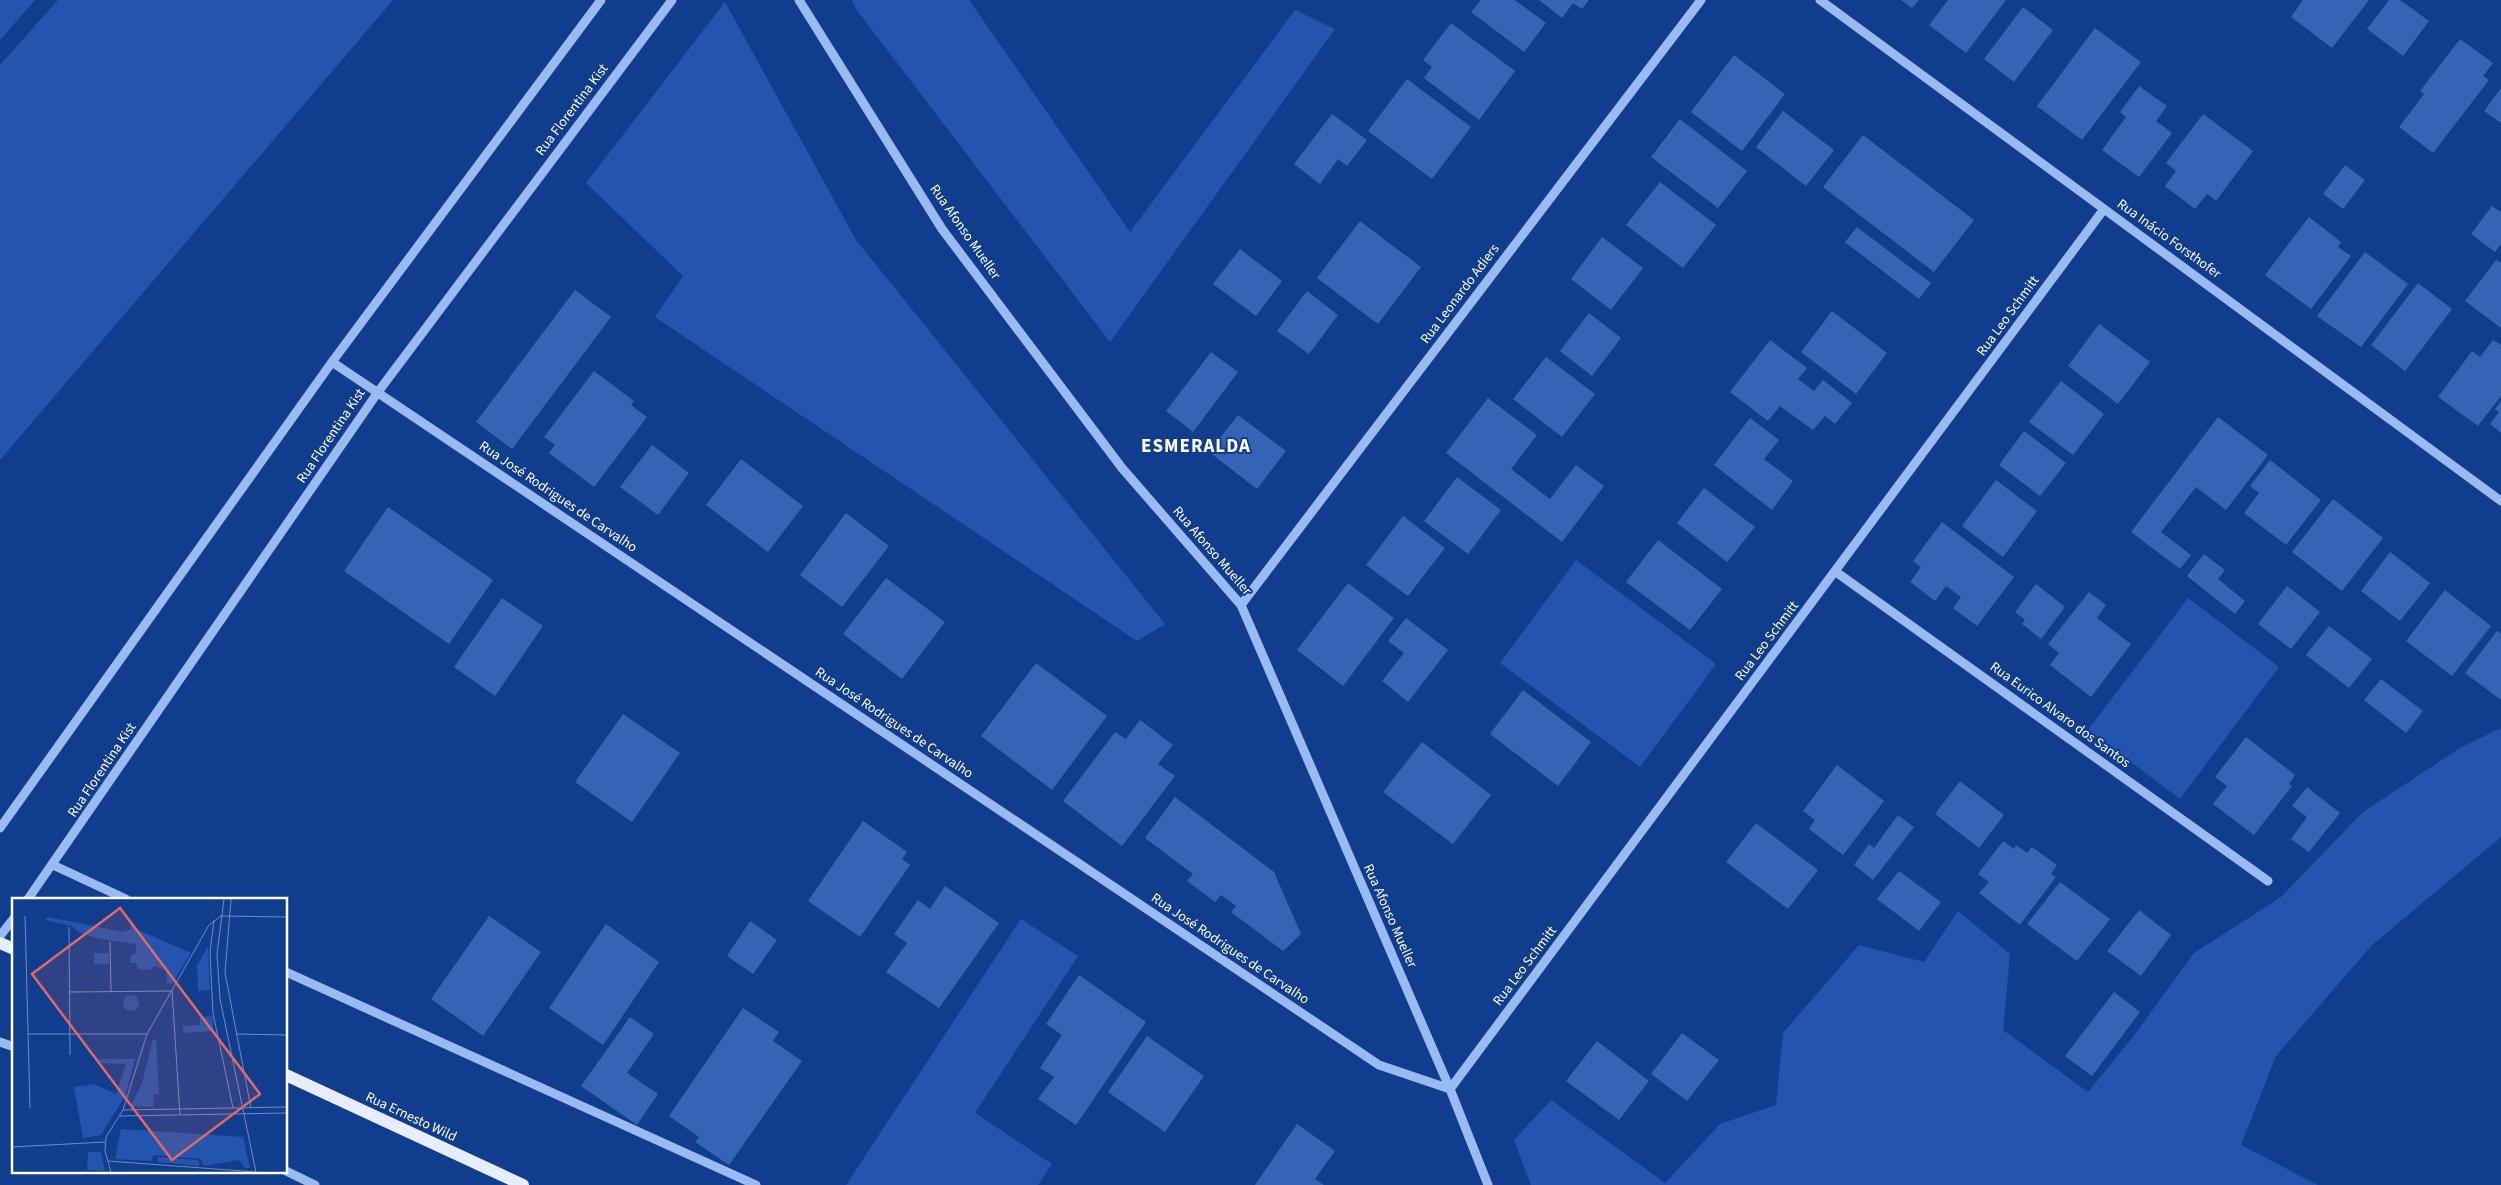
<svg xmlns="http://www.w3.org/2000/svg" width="2501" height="1185" viewBox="0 0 2501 1185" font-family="'Source Sans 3',sans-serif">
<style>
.green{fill:#2355ae}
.building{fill:#3563b6}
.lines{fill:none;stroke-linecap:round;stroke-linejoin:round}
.minor{stroke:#9abaf2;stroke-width:9}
.major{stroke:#e5edff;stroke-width:12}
.labels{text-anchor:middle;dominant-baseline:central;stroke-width:4;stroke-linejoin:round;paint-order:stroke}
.street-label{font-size:14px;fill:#fff;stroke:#113d8e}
.district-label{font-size:19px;font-weight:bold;letter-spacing:1px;fill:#fff;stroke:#113d8e}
.inset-road{fill:none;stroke:#708bbb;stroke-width:1}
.view{fill:#e26868;fill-opacity:0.15;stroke:#e26868;stroke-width:2.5}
.inset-edge{fill:none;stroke:#fff;stroke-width:2.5}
</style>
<rect width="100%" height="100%" fill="#113d8e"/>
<path class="green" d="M0 0H35L0 40Z
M58 0H393L0 460V65Z
M852 0H969L1130 232 1295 10 1335 29 1110 342 856 9Z
M725 2 856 240 1165 624 1137 641 655 317 683 276 586 183Z
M1576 560 1716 664 1640 767 1500 663Z
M2188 598 2279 667 2180 799 2088 730Z
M2501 728V837L2371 946 2276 1056 2241 1145 2318 1185H1531L1514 1140 1551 1100 1665 1183 1720 1124 1776 1105 1783 1033 1859 945 1924 962 1958 911 2010 954 2003 1030 2088 1092 2132 1038 2194 953 2281 897 2363 812 2460 748Z
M1021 919 1078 956 975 1113 1052 1164 1038 1185H846Z"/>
<path class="building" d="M1481 0H1515L1546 23 1524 52 1471 12Z
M1539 0H1589L1582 9 1573 3 1562 18Z
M1901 0H1919L1912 8Z
M1948 0H2006L1966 53 1929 25Z
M2303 0H2369L2332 48 2291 17Z
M2389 0H2400L2429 21 2403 56 2367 29Z
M2023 7 2053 30 2014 82 1984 59Z
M1451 23 1515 71 1479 120 1424 78 1432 67 1423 60Z
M2095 28 2141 62 2082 140 2037 106Z
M2460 39 2493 63 2483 76 2489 80 2433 153 2399 127 2424 94 2420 91Z
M1734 55 1785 94 1742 151 1691 112Z
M1407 79 1471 127 1432 179 1368 131Z
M2139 86 2167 106 2156 121 2172 133 2139 177 2102 150 2126 117 2120 112Z
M2501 88V123L2484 111Z
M1783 111 1834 150 1806 186 1756 147Z
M1332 114 1367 140 1347 166 1338 159 1320 184 1294 164Z
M2203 114 2253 151 2216 201 2207 194 2195 209 2165 186 2176 171 2166 163Z
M1680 119 1747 171 1718 208 1651 157Z
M1863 135 1974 220 1934 272 1823 187Z
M2345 165 2365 180 2343 209 2323 194Z
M1660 182 1716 225 1683 268 1626 225Z
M2492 206 2501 212V244L2495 252 2471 234Z
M2309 217 2341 242 2338 247 2351 256 2311 309 2265 275Z
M1360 221 1421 267 1378 324 1317 278Z
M1857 227 1931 283 1919 299 1845 242Z
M1602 237 1643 268 1611 310 1571 279Z
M1240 249 1282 281 1256 316 1213 284Z
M2365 252 2408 284 2361 347 2317 316Z
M2496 260 2501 263V328L2465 301Z
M2418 283 2452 309 2405 371 2371 345Z
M575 290 611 317 512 449 476 422Z
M1307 291 1338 315 1309 354 1277 331Z
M1832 311 1887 353 1856 394 1801 352Z
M1589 313 1621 338 1592 376 1560 351Z
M2099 324 2150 362 2118 404 2068 366Z
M1770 340 1807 368 1798 379 1814 391 1823 380 1852 403 1835 424 1825 416 1813 430 1780 406 1768 421 1730 392Z
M2493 340 2501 345V396L2478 426 2438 397 2472 351 2480 357Z
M1211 352 1238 372 1193 432 1166 411Z
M1546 357 1595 394 1562 437 1513 399Z
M594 371 634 401 631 405 647 417 594 487 549 453 555 445 544 437Z
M2061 381 2104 414 2073 455 2029 422Z
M1488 398 1537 435 1511 469 1550 499 1576 465 1604 486 1562 542 1446 453Z
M2501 401V433L2490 424 2499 412 2495 409Z
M1238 415 1286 451 1257 489 1209 452Z
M2218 417 2268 455 2226 510 2196 487 2161 532 2191 555 2180 569 2131 532Z
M1750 418 1779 440 1764 459 1793 481 1772 510 1714 465Z
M2024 431 2066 463 2040 496 1999 465Z
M652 445 689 473 658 515 620 487Z
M741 459 803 506 768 552 706 505Z
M2270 460 2321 500 2286 545 2244 513 2259 493 2250 486Z
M1457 477 1501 510 1468 554 1424 521Z
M1996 480 2037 511 2003 557 1962 526Z
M1704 488 1755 527 1727 562 1677 523Z
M2333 499 2383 538 2342 591 2292 552Z
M388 507 493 580 449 644 344 571Z
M846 513 889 546 842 607 800 575Z
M1403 516 1445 548 1408 596 1366 565Z
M1942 522 2014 577 1977 626 1953 608 1961 597 1946 586 1935 601 1910 582 1921 567 1913 561Z
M1658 540 1722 589 1690 630 1626 582Z
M2390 552 2430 583 2400 621 2361 591Z
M2204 554 2225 570 2218 579 2245 601 2235 614 2187 576Z
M886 578 945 622 902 679 843 634Z
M1348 583 1394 618 1343 686 1297 650Z
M2036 584 2065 607 2041 639 2022 624 2025 620 2015 612Z
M2287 586 2320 612 2291 649 2258 624Z
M2445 590 2491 626 2452 676 2406 641Z
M2089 592 2106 605 2097 618 2131 644 2091 697 2050 665 2059 653 2048 644Z
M502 598 543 626 495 696 454 667Z
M1406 618 1448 650 1408 702 1382 681 1404 653 1388 641Z
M2329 626 2372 659 2349 688 2306 655Z
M2497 631 2501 634V700L2465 673Z
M1036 663 1107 716 1052 790 981 736Z
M2381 679 2423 711 2406 733 2364 700Z
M1523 690 1591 742 1558 786 1490 734Z
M623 714 680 753 632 822 575 782Z
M1140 720 1173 745 1158 764 1175 776 1122 846 1063 801 1115 732 1126 739Z
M2246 737 2295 775 2289 784 2292 786 2254 835 2213 804 2227 786 2215 777Z
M1422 742 1491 795 1453 844 1383 792Z
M1837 765 1884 801 1843 855 1809 829 1815 820 1803 811Z
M1960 781 2004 815 1979 848 1935 814Z
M2307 787 2340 813 2309 852 2291 839 2307 817 2292 806Z
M1175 797 1274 872 1301 934 1283 951 1231 912 1236 906 1221 895 1215 902 1187 881 1193 874 1145 838Z
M1898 815 1914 827 1873 880 1854 865 1869 844 1874 848Z
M863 821 907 852 902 859 910 865 860 937 808 901Z
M1756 823 1818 870 1788 909 1726 862Z
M2003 841 2014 849 2016 845 2027 853 2032 847 2057 865 2051 874 2056 877 2020 925 1979 893 1989 882 1978 874Z
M1899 871 1941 902 1919 931 1877 899Z
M2060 882 2110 919 2077 961 2027 924Z
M945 886 999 923 939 1008 886 972 907 943 894 934 918 900 930 909Z
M2139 910 2171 935 2141 976 2107 951Z
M489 916 541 952 483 1036 431 999Z
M750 921 777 940 753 974 727 956Z
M606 924 659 962 603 1045 549 1008Z
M1079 975 1146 1022 1076 1125 1038 1099 1054 1077 1040 1068 1062 1035 1046 1024Z
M2114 992 2140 1012 2092 1076 2065 1056Z
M743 1008 779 1032 773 1041 802 1061 729 1165 695 1142 699 1137 669 1116Z
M630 1017 654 1034 627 1073 658 1094 637 1125 581 1086Z
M1682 1033 1719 1060 1687 1101 1651 1074Z
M1147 1036 1204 1076 1165 1132 1108 1092Z
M1597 1041 1649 1081 1619 1120 1566 1081Z
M1297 1124 1335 1151 1315 1179 1324 1185H1255Z"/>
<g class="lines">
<path class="minor" d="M799 0 942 229 1122 468 1241 605 1450 1089 1488 1185
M1820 0 2501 501
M332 362 1379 1065 1450 1089 2104 209
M1836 572 2268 881
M1241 605 1701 0
M0 828 332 362 601 0
M53 865 126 899
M28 899 378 392 672 0
M0 936 14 918
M286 972 756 1185
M0 1042 14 1047
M286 1171 315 1185"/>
<path class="major" d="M0 943 14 949
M286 1075 523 1185"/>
</g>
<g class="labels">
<g class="street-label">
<text transform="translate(572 110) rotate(-53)">Rua Florentina Kist</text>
<text transform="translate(965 232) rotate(55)">Rua Afonso Mueller</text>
<text transform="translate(2169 239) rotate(36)">Rua Inácio Forsthofer</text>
<text transform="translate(1460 294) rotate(-53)">Rua Leonardo Adiers</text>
<text transform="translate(2008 316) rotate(-54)">Rua Leo Schmitt</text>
<text transform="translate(331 436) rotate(-56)">Rua Florentina Kist</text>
<text transform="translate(558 497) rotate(34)">Rua José Rodrigues de Carvalho</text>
<text transform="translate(1212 551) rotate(49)">Rua Afonso Mueller</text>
<text transform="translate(1767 641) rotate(-53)">Rua Leo Schmitt</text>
<text transform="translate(2060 715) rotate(36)">Rua Eurico Alvaro dos Santos</text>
<text transform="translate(894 723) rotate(34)">Rua José Rodrigues de Carvalho</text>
<text transform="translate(102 770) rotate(-56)">Rua Florentina Kist</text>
<text transform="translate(1390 916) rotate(66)">Rua Afonso Mueller</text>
<text transform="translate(1230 949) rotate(34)">Rua José Rodrigues de Carvalho</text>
<text transform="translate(1525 966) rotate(-53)">Rua Leo Schmitt</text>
<text transform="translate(411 1117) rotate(25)">Rua Ernesto Wild</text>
</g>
<g class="district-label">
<text x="1196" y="446">ESMERALDA</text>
</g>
</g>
<g transform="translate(12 898)">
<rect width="275" height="275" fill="#113d8e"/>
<path d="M36 19 111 34 119 31 117 19 126 32 179 55 160 86 155 85 154 72 143 68 137 72 126 71 124 65H118V59L124 55V46L88 41 66 34 60 28 33 22ZM196 48 198 92 186 93 185 68ZM82 55H97V66H82ZM111 105a8 8 0 1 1 16 0a8 8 0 1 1-16 0ZM201 118V133L171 135V128L188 127V119ZM141 141 144 142 147 196H142L141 209 119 208 130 185ZM87 161H123L113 198 89 237 71 240 62 189 82 186 104 196 114 166 88 165ZM109 231 231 239 238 270H233L227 262 192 268 189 261 142 257 139 263 103 261ZM76 254H89L93 273 75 272ZM146 259 186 262 188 268 145 264Z" fill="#2355ae"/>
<path class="inset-road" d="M212 1 205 56 208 101 244 274M219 1 213 75 239 210M13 18 18 210M202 22 198 54 201 115 221 210M57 29 58 157M98 44 99 94M57 94 160 93 168 217M16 136H135M224 136 275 137M111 212 275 209M108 218 275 215M0 249 93 244M96 263 244 274M99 274 93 253 94 239 111 212 135 136 197 27 209 18 275 19"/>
<path class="view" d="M108 10 248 196 160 262 20 76Z"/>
<rect width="275" height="275" class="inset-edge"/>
</g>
</svg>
